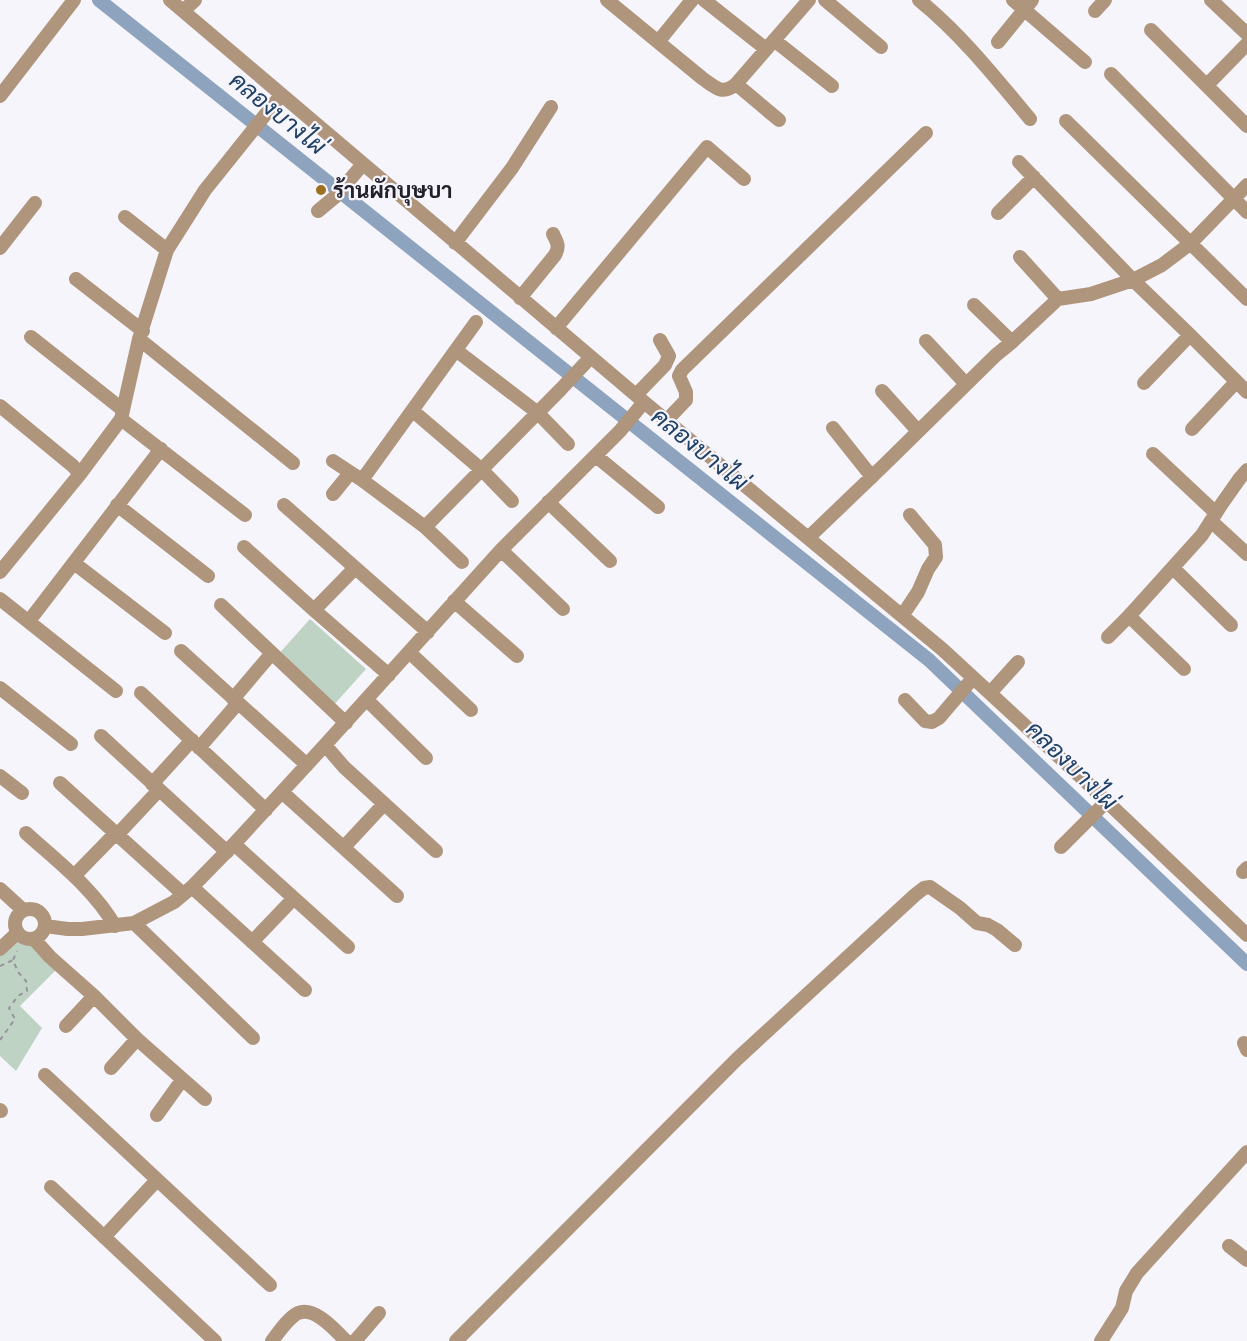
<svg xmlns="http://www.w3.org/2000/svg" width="1247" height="1341" viewBox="0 0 1247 1341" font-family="'PT Sans Narrow',Sarabun,sans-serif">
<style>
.green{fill:#bed3c4}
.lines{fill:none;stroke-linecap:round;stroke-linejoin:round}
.canal{stroke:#8ea3bd;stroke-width:14}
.path{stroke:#96949d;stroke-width:2;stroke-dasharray:4.5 4.5;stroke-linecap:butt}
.minor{stroke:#b0957d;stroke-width:14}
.poi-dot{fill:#9d7021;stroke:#f6f5fc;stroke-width:2}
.labels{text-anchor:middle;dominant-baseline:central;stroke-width:4.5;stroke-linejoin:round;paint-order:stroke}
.poi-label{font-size:22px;font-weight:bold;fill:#23202c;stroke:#f6f5fc;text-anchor:start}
.water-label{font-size:24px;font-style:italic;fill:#204166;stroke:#f6f5fc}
</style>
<rect width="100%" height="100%" fill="#f6f5fc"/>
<path class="green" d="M310 619 366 669 332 707 276 657Z
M24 939 56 970 20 1006 42 1028 16 1071 0 1056V945L4 940Z"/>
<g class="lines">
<path class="canal" d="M99 0 929 660 1247 964"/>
<path class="path" d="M0 966 13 960
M0 1040 15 1019 9 1008 18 996 27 991 26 981 18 972 13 960 17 951"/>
<path class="minor" d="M170 0 644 402 942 649 1082 778 1247 935
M607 0 702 78C715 87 722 96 736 84L809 0
M704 0 766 49
M825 0 881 47
M919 0C961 34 995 77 1030 119
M1013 0 1085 62
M1211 0 1247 34
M183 11 195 0
M1095 11 1105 0
M1151 30 1247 126
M774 40 832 86
M658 42 692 0
M998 42 1032 0
M1111 74 1247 212
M736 84 779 120
M1207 85 1247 44
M0 96 74 0
M1066 121 1247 299
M1019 162 1133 280 1190 335 1247 392
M318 211 336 196 363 164
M998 213 1034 177
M125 217 167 250
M455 243 512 168 551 107
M0 248 35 203
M1020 257 1058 299
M76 279 143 331
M520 298 555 255C560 246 557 242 553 234
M974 305 1012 342
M556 328 707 147 744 179
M31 337 123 410
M139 339 293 463
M926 341 966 384
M457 351 538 413 568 444
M1144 383 1190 335
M882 391 918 431
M636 395 665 365 669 356 660 340
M0 406 73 466 80 474
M413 411 482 470 512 501
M121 419 245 515
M666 421 686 400V392L679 376 682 370 926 133
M833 428 872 477
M1192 429 1236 382
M1153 454 1216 513
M596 456 658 507
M333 461 362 480 425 527 462 562
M362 480 476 322
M333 494 350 473
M548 502 610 561
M117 505 208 576
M284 505 428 632
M1211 521 1247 554
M425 527 561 389 591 357
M808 538 883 466 996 355 1012 342 1058 299 1091 294 1133 280 1162 265 1191 243 1247 185
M244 547 314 610 389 675
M501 550 563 609
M74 563 165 633
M1173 568 1231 625
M0 572 80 474 121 419 139 339 167 250 205 190 281 95
M0 599 116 691
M454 601 517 656
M221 605 346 723
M314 610 355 568
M902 616 918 592 928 569 936 557 935 545 910 515
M1129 616 1184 669
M29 621 161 449
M1108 637 1129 616 1202 535 1221 505 1240 478 1247 470
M181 651 307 765
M409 652 471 710
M0 688 71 744
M141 693 266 810
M990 693 1018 662
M233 699 272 653
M367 700 426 758
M905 700 925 721 932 722 939 718 973 678
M101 736 227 852
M325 745 344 767 436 851
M199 748 238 703
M0 776 22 793
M60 783 183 894
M152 784 192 740
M282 792 397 896
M26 833C58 862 94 889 115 926
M234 844 348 947
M344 847 384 804
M1061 847 1107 801
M1243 872 1247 868
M74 876 110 839 118 834 159 790
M192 887 305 990
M0 889 23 910
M15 924a15 15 0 1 1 30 0a15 15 0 1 1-30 0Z
M134 923 253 1038
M45 926 68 929H82L134 923 174 902 192 887 234 844 325 745 501 550 620 431 644 402
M34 939 50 957 94 996 137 1039 205 1099
M252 942 294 898
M0 949 17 933
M66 1026 94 996
M1244 1043 1247 1050
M111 1068 137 1039
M45 1075 270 1285
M0 1110 1 1111
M157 1115 182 1080
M51 1187 215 1341
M104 1237 157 1180
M1229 1246 1247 1260
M272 1341C279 1332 288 1318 298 1313 315 1306 336 1331 346 1341
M355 1341 379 1313
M456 1341 737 1059 915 895 924 888 930 887 960 908 977 923 988 925 997 930 1015 945
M1101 1341 1122 1308 1126 1291 1137 1273 1247 1152"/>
</g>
<circle class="poi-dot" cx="321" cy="190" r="6"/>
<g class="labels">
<g class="poi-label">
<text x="333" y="190">ร้านผักบุษบา</text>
</g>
<g class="water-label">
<text transform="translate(278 113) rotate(39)">คลองบางไผ่</text>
<text transform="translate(700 449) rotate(39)">คลองบางไผ่</text>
<text transform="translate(1072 765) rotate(44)">คลองบางไผ่</text>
</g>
</g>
</svg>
